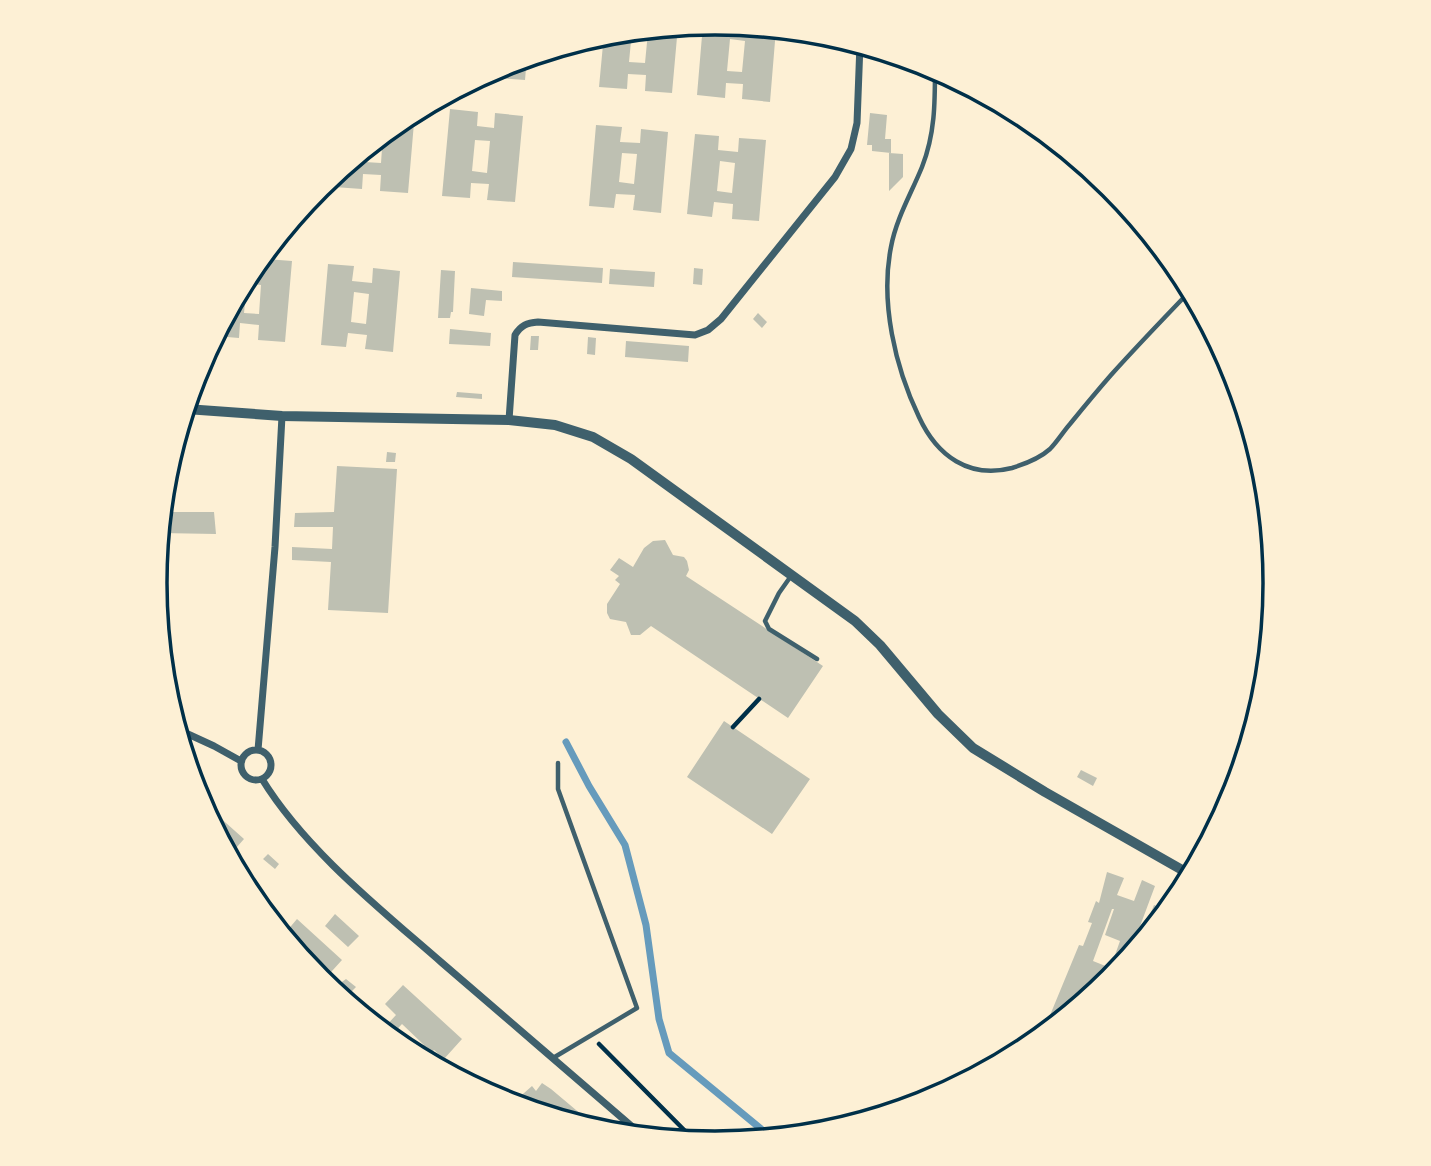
<svg xmlns="http://www.w3.org/2000/svg" width="1431" height="1166" viewBox="0 0 1431 1166" font-family="Commissioner,sans-serif">
<style>
.lines{fill:none;stroke-linecap:round;stroke-linejoin:round}
.stream{stroke:#669bbc;stroke-width:7}
.building{fill:#bec0b2;fill-rule:evenodd}
.path{stroke:#003049;stroke-width:4.5}
.service{stroke:#3f606c;stroke-width:4.5}
.minor{stroke:#3f606c;stroke-width:7}
.tertiary{stroke:#3f606c;stroke-width:10}
.rim{fill:none;stroke:#003049;stroke-width:3.5}
</style>
<rect width="100%" height="100%" fill="#fdf0d5"/>
<g class="lines">
<path class="stream" d="M566 742 589 786 625 845 646 925 659 1019 669 1053 772 1138"/>
</g>
<path class="building" d="M716 23 731 24V26L776 29 770 102 742 99 743 84 726 83 725 98 697 95 703 24ZM730 39 745 41 742 72 727 71Z
M678 26 672 93 645 91 646 75 628 74 627 89 599 87 604 34 632 31 629 62 645 63 648 32 642 30Z
M527 57 525 80 498 78V67Z
M450 109 478 112 477 126 494 128 495 113 523 116 515 202 487 200 489 184 471 183 470 198 442 196ZM475 140 490 141 487 173 472 171Z
M415 111 408 193 380 191 381 175 363 174 362 189 334 187 335 174 367 148 365 162 381 163 383 134Z
M870 113 887 115 885 139H891V153L872 151V145H867Z
M596 125 622 127 620 142 640 143 641 129 668 132 661 213 633 210 635 195 616 194 614 208 589 206ZM622 153 637 154 634 184 619 182Z
M695 134 719 136 718 150 738 152 739 138 766 140 759 221 732 219 733 204 714 202 712 217 687 214ZM720 161 735 163 732 193 717 191Z
M889 153 903 154V177L889 191Z
M266 259 292 261 285 342 258 340 259 325 240 323 239 338 215 336 250 272 264 273ZM247 283 261 285 259 314 244 313Z
M513 262 603 268 602 283 512 277Z
M328 264 354 266 352 281 372 283 373 268 400 271 393 352 365 349 367 335 348 333 346 347 321 345ZM354 292 369 294 366 324 351 322Z
M694 268 703 269 702 285 693 284Z
M610 269 655 272 654 287 609 284Z
M441 270 455 271 453 312H451L450 318H438Z
M471 288 502 291V301L486 300 484 316 469 314Z
M758 313 767 322 762 328 753 319Z
M450 329 491 333 490 346 449 344Z
M531 336H539L538 350H530Z
M588 337 596 338 595 355 587 354Z
M626 341 689 346 688 362 625 357Z
M457 392 482 394V399L456 397Z
M387 452 396 453 395 462H386Z
M337 466 397 469 388 613 328 610 331 562 292 560V547L332 549 333 527H294L295 513 334 512Z
M162 512H214L216 534 160 533Z
M665 540 673 555 684 557 687 561 689 570 686 576 823 666 788 718 651 626 640 635H631L626 622 610 619 607 613V604L620 584 615 580 619 576 610 570 619 558 633 567 644 548 653 541Z
M724 721 810 779 772 834 687 777Z
M1081 770 1097 778 1093 786 1077 777Z
M198 798 244 839 229 856Z
M268 854 279 864 275 869 263 859Z
M1107 872 1124 878 1117 895 1134 901 1142 880 1155 886 1130 953 1132 954 1104 986 1120 941 1105 935 1114 909H1112L1093 961 1108 967 1101 985 1103 986 1052 1028 1046 1025 1079 945 1083 946 1092 923 1088 922 1096 901 1099 903Z
M247 876 259 887 251 895 242 881Z
M1154 905 1168 910 1138 947H1137Z
M335 914 359 936 348 947 325 926Z
M297 919 342 960 322 982 273 922 286 932Z
M346 979 356 987 344 999 332 989Z
M403 985 462 1039 444 1059 434 1050 425 1060 415 1054 424 1045 402 1024 392 1035 402 1044 401 1046 370 1021 372 1018 384 1028 396 1015 385 1004Z
M542 1083 551 1089 601 1131 520 1106 515 1101 532 1086 536 1091Z"/>
<g class="lines">
<path class="path" d="M733 727 759 699
M599 1044 695 1141"/>
<path class="service" d="M935 68C935 103 935 134 922 167 911 194 896 219 891 247 880 302 895 367 919 417 937 456 969 479 1012 468 1025 464 1039 459 1050 449 1057 442 1063 432 1070 424 1083 408 1097 391 1111 375 1137 346 1164 318 1191 290
M791 576 779 593 765 621 769 629 817 659
M553 1058 637 1008 558 789V763"/>
<path class="minor" d="M509 420 515 335C521 325 527 323 538 322L695 335 708 330 721 319 835 177 851 149 857 123 860 44
M177 729 214 746 241 761
M241 765a15 15 0 1 1 30 0a15 15 0 1 1-30 0Z
M258 750 275 547 282 416
M262 779C305 849 379 908 441 962 508 1020 576 1078 643 1136"/>
<path class="tertiary" d="M186 409 282 416 509 420 555 425 593 437 631 459 855 621 880 645 938 714 973 748 1045 792 1191 875"/>
</g>
<path d="M0 0H1431V1166H0ZM167 583a548 548 0 1 1 1096 0a548 548 0 1 1-1096 0Z" fill="#fdf0d5" fill-rule="evenodd"/>
<path class="rim" d="M167 583a548 548 0 1 1 1096 0a548 548 0 1 1-1096 0Z"/>
</svg>
